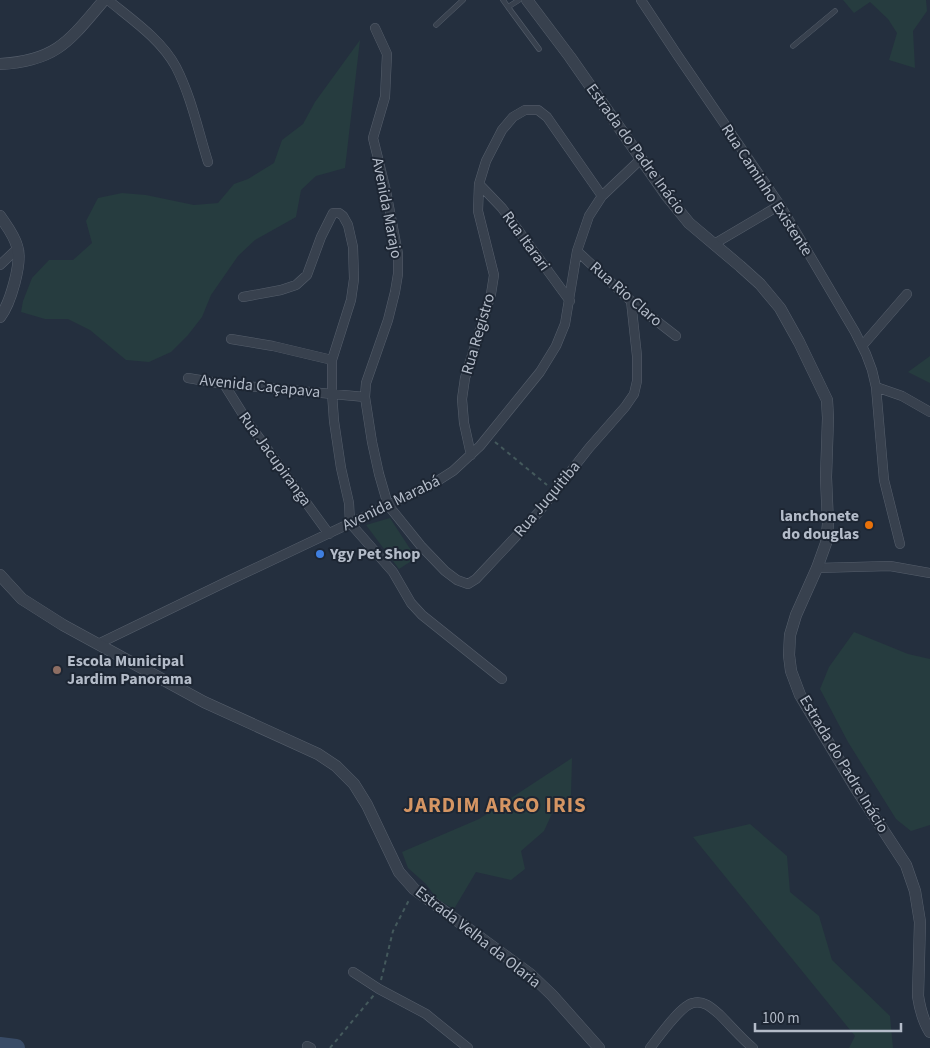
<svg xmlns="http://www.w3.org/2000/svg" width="930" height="1048" viewBox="0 0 930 1048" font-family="'Source Sans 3',sans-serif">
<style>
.green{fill:#263c3f}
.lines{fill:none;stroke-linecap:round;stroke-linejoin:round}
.river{stroke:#394c67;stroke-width:18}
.service-casing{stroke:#565f6c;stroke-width:5.5}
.minor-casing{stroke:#565f6c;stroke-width:10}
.tertiary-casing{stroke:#565f6c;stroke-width:12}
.path{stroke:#44595c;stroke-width:2;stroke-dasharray:4 4;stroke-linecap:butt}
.service{stroke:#38414e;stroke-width:4.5}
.minor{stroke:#38414e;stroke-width:9}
.tertiary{stroke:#38414e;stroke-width:11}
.food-dot{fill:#e8710a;stroke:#1d2633;stroke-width:2}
.shop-dot{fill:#3f7fe0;stroke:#1d2633;stroke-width:2}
.education-dot{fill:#8d6e63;stroke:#1d2633;stroke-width:2}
.labels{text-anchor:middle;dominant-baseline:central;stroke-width:4;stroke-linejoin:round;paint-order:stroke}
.street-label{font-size:16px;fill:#b4bcc9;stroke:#1d2633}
.poi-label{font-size:16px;font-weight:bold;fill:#b4bcc9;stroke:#1d2633;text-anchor:start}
.district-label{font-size:21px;font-weight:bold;letter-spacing:1px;fill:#d59563;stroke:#1d2633}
</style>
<rect width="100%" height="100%" fill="#242f3e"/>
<path class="green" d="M843 0H926L927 11 913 31 915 68 889 60 897 33 888 19 870 2 854 13Z
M360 40 345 168 316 176 301 190 296 217 255 240 238 256 211 295 202 317 188 335 171 352 149 362 126 360 90 330 68 319H45L21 312 23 301 32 278 49 260H73L92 243 86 221 98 198 122 193 146 195 194 205 218 203 234 184 248 179 274 163 282 140 303 124 315 102Z
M930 356V383L908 372Z
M390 518 416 558 399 569 366 525Z
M854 632 908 654 930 659V825L911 831 896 819 848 742 820 689 829 667Z
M572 758 571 795 555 807 544 831 521 851 525 869 511 880 476 872 454 909 437 899 426 884 408 868 402 852 479 819Z
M750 824 787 856 790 892 819 916 832 960 890 1016 893 1048H849L855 1036 693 837Z"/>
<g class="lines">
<path class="river" d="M0 1046 16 1048"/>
<defs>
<path id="service" d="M503 0 508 7 519 0
M508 7 539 49
M436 25 463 0
M793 46 835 11"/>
<path id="minor" d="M108 0C131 19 161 39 176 67 191 96 198 130 208 162
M641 0 678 56 780 205 855 332 866 354 872 370 876 387 884 480 900 544
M375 28 387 54 385 97 373 138 386 191 398 254V274L395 292 388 320 366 383 365 397 372 442 379 474 388 505 421 546 445 571 457 580 468 584 476 579 538 513 589 448 625 407 634 394 637 381V356L631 301
M479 184 502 208 570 301
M714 244 780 205
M577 251 631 301 676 336
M0 265 18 248
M243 297 281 290 296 285 307 275 321 237 333 213H339L343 216 348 225 353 247 354 279 351 300 332 360V393L334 421 341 468 349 503 350 523 393 572 411 603 422 615 502 679
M231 339 273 346 332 360
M862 346 907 294
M188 378 224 384 365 397
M224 384 249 424 329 534
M876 387 902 396 930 412
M471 455 464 423 462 399 465 378 491 294 494 275 478 211 479 184 486 161 502 130 513 117 525 110H538L547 117 602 196
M817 568 890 566 930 573
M98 644 230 580 431 485 453 471 480 446 540 372 556 346 565 324 577 251 589 216 602 196 641 159
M353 972 379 989 426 1014 468 1048
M307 1046 311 1048
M650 1048C658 1038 681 1005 693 1003 704 1000 712 1008 720 1015 731 1026 741 1038 753 1048"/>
<path id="tertiary" d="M527 0 570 57 667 196 689 223 740 266 760 284 780 308 799 342 827 400 828 418 826 477 828 524 826 543 817 568 796 615 790 635 789 655 791 671 800 695 855 787 906 865 915 891 920 922 918 996C920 1009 923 1021 930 1032
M0 64C57 61 70 40 104 0
M0 216C6 225 14 235 17 246 23 262 10 304 0 317
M0 575 22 599 63 625 204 702 318 754 336 766 354 784 367 805 399 872 414 889 530 974 552 995 599 1048"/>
</defs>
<use href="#service" class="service-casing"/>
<use href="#minor" class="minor-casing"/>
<use href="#tertiary" class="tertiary-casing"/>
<path class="path" d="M495 442 547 485
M381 980 393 931 410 898
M330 1048 374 995"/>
<use href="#service" class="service"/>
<use href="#minor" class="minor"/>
<use href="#tertiary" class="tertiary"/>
</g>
<circle class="food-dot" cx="869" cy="525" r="5"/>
<circle class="shop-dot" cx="320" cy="554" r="5"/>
<circle class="education-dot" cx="57" cy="670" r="5"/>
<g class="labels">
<g class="street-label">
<text transform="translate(636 149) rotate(54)">Estrada do Padre Inácio</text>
<text transform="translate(767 190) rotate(57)">Rua Caminho Existente</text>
<text transform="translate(387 208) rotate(79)">Avenida Marajo</text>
<text transform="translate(526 241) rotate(54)">Rua Itarari</text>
<text transform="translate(626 294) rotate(41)">Rua Rio Claro</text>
<text transform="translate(478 334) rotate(-74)">Rua Registro</text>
<text transform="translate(260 386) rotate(6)">Avenida Caçapava</text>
<text transform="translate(275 459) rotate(54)">Rua Jacupiranga</text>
<text transform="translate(547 499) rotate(-50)">Rua Juquitiba</text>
<text transform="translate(391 503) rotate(-26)">Avenida Marabá</text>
<text transform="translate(844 764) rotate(59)">Estrada do Padre Inácio</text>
<text transform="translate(478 937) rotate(38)">Estrada Velha da Olaria</text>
</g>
<g class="poi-label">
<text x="859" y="516" text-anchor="end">lanchonete<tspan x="859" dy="18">do douglas</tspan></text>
<text x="330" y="554">Ygy Pet Shop</text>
<text x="67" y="661">Escola Municipal<tspan x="67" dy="18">Jardim Panorama</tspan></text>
</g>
<g class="district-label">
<text x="495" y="805">JARDIM ARCO IRIS</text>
</g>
</g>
<path d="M755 1023v8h146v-8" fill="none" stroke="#b4bcc9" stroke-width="2.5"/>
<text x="762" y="1023" font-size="15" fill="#b4bcc9" stroke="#1d2633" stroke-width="4" paint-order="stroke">100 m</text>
</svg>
